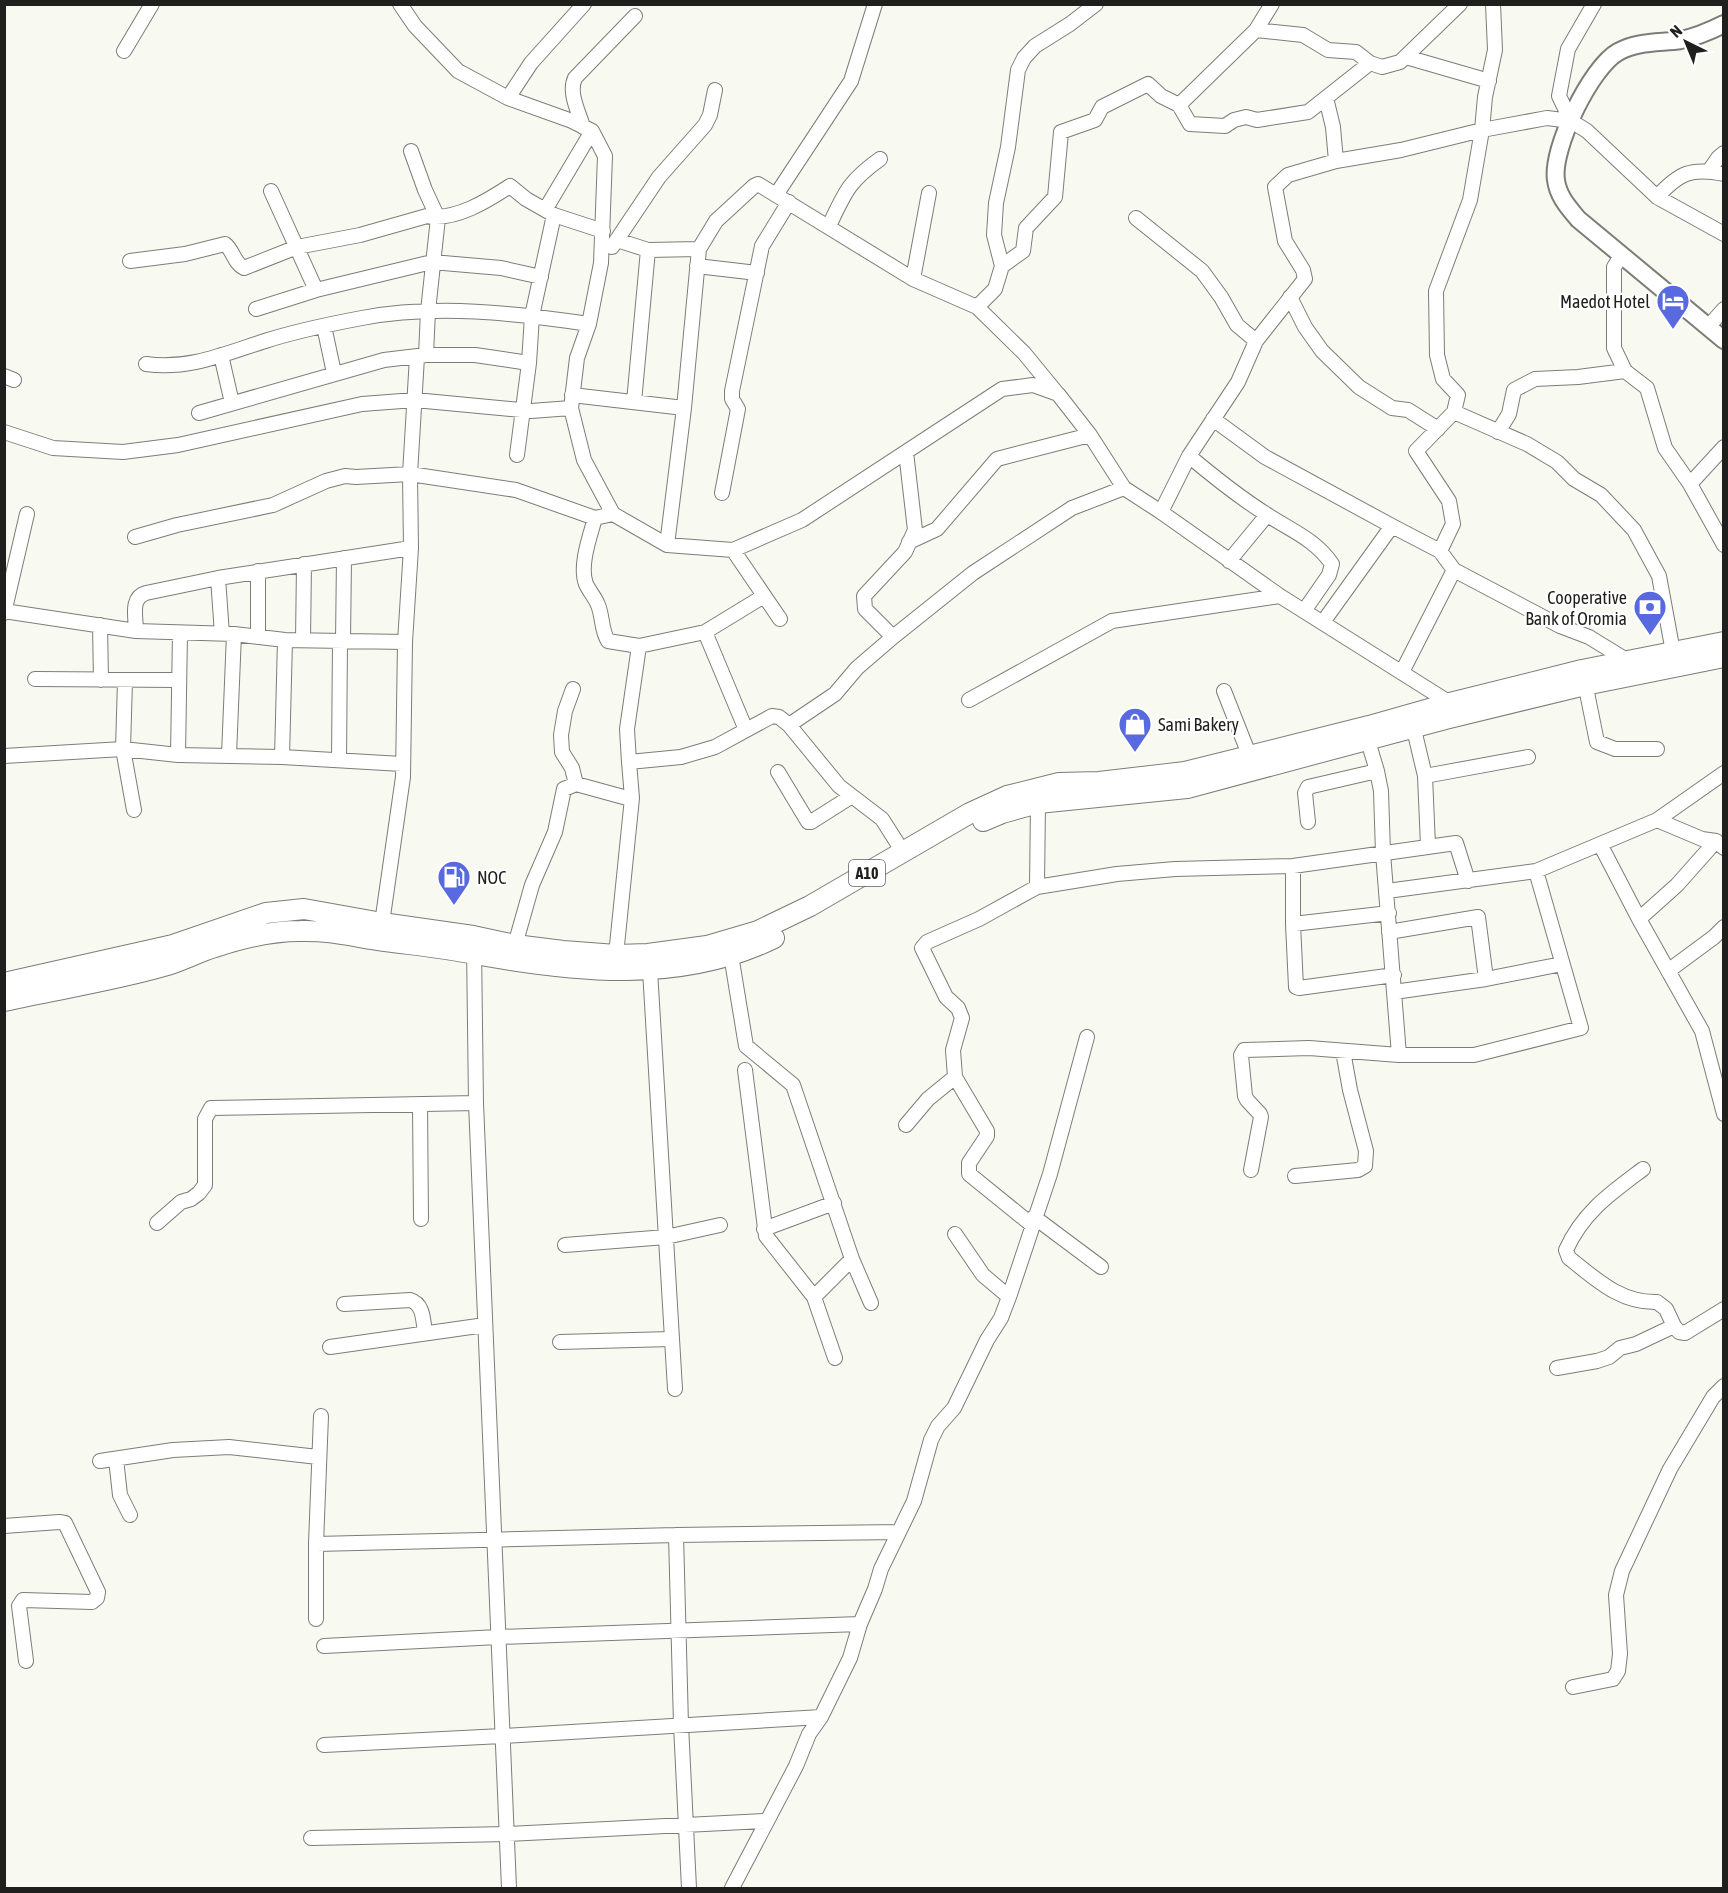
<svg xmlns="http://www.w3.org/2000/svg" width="1728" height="1893" viewBox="0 0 1728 1893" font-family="'Asap Condensed',sans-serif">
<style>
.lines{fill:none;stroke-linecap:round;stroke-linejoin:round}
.minor-casing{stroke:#7b7e77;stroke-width:16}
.major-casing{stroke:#7b7e77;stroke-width:20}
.highway-casing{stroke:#7b7e77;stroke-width:22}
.minor{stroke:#fff;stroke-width:14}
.major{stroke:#fff;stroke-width:16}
.highway{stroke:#fff;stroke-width:20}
.labels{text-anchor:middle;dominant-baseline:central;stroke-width:4.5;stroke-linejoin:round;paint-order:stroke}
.shield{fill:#fff;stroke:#626361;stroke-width:1.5}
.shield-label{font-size:16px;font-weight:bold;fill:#1f201d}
.poi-label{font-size:18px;fill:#1f201d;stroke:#fff;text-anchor:end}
</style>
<rect width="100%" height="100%" fill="#f8faf2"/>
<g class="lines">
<defs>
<path id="minor" d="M400 4 415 26 458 71 508 98 572 121 592 131 605 156 601 263 589 324 577 358 571 408 584 460 613 514 667 545 733 550 802 520 1002 389 1033 385 1058 394 1090 435 1124 488 1161 512 1280 596 1450 703
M1493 4 1495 50 1485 97 1482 130 1470 200 1436 291 1437 355 1443 379 1458 395 1454 412 1527 444 1557 462 1574 479 1601 495 1634 530 1659 576 1673 652
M1256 30 1272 4
M124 51 152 4
M1406 57 1489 81
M508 98 531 63 584 4
M1326 98 1333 127 1336 161
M1179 105 1190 124 1225 126 1234 120 1246 117 1257 120 1308 112 1370 63 1382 67 1400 62 1460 4
M1571 121 1559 96 1568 49 1594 4
M583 127C579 112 568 93 575 78L635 16
M411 151 425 190 438 218 428 311 426 355
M1709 171 1718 158 1724 153
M1724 174C1691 167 1679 173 1657 197L1724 234
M271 191 316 290
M776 195 851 81 875 4
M545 210 592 131
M1136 218 1202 271 1221 297 1237 325 1256 341
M829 226C845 192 849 181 880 159
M617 240 648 250 699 249 716 221 754 186 758 184 913 279 977 307 1024 353 1056 392
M612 247 659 177 705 125 710 115 715 90
M1621 256 1614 267V348L1625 371 1647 388 1665 448 1690 484 1724 545
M130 261 185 254 225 244C233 250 234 263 244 268L297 247 360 235 427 216C455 221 487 201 510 186L526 199 554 215 603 231
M697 266 757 273
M1002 266 1023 251 1026 228 1055 197 1061 132 1095 120 1102 107 1148 84 1161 96 1179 105 1256 30 1303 35 1328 50 1356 52 1370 63
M913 279 929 193
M1290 297 1305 327 1322 351 1359 387 1392 408 1408 410 1438 429
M977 307 995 289 1002 266 994 235 996 203 1008 147 1018 70 1024 58 1035 46 1070 24 1096 4
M256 309 316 290 432 262 501 268 541 277
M324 326 334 373
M1708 327 1724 309
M221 355 232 403
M146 364C189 370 224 354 265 341 296 331 330 324 362 318 437 304 514 313 589 324
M4 376 14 380
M572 395 684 408
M634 402 648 250
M199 413 384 360 426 355H475L529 363
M1213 419 1265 457 1392 526 1440 551 1454 570 1402 672
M4 432 53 448 123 452 178 445 362 404 415 400 531 411 571 408
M1498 432 1509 414 1514 390 1535 379 1578 377 1625 371
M906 452 915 530 905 552 864 596 865 609 893 637 973 573 1072 508 1124 488
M517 455 529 363 532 316 554 215
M1189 456C1214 477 1239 497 1266 514 1290 530 1315 539 1332 564L1329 575 1304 611
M1690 484 1724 447
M722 493 738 409 732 399V391L762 246 789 202
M1161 512 1189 456 1238 382 1256 341 1305 279 1303 270 1285 241 1275 187 1288 175 1336 161 1401 150 1482 130 1547 118 1571 121 1587 131 1657 197
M595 518C590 536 579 566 586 584 589 591 595 597 598 605 603 617 601 630 608 641L639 646 705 632 764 596
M135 537 177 525 273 505 326 481 345 476 356 477 410 474 417 357
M909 542 937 529 997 459 1090 435
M667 545 684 408 699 249
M733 550 780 619
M1440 551 1453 524 1449 501 1416 451 1454 412
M1229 561 1267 515
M1454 570 1560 626 1589 637 1628 661
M218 578 222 634
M4 611 136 631 234 634 285 640 405 642
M4 613 27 514
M1323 622 1392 526
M100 625 101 680
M136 631C136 617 130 598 146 593L218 578 411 548
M705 632 746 730
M258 637V571
M303 640 304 564
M343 641 344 558
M1584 678 1597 742 1615 749H1657
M35 679 179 680
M125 681 123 749 134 810
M573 689 565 711 561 735 562 752 572 768 576 784
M1224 691 1250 757
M969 700 1112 621 1280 596
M1412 721 1425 776 1428 846
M789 725 839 786 882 819 903 852
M1368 741 1377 771 1381 791 1383 853 1399 1055
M178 755 180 633
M229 755 234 634
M4 756 123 749 178 755 282 757 402 764
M282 757 285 640
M339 760 340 641
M629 762 627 729 639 646
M778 772 808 822H811L852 796
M1425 776 1528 757
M1657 820 1702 839 1716 841 1724 848
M1308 822 1305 793 1308 787 1377 771
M1600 844 1639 919 1702 1031 1724 1114
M1293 866V924L1296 987 1299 988 1394 975
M1037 887 1038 803
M1387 891 1536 871 1657 820 1724 773
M1639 919 1677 885 1716 841
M382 923 403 777 405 642 411 548 410 474 516 490 595 518 613 514
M1293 924 1389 913
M1389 932 1478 917 1486 979
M515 945 532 885 555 832 564 789 576 784 627 798H632
M474 946 476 1103 509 1888
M616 955 632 798 629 762 681 757 715 747 772 716 779 717 789 725 835 694 857 668 893 637
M731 955 746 1046 793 1085 852 1259 871 1303
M650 970 675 1389
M1668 971 1714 937 1724 927
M1394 992 1486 979 1562 964
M745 1070 766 1236 814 1297 835 1358
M420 1104 421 1219
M906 1125 928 1099 955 1077
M1643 1169C1611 1193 1583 1212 1566 1250L1569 1258C1596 1279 1620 1303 1657 1302L1666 1309 1674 1326
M1251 1170 1261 1117 1260 1114 1247 1100 1245 1096 1241 1055 1244 1050 1309 1048 1399 1055H1474L1581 1028 1536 871
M1295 1176 1358 1170 1365 1166 1366 1151 1350 1090 1343 1051
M1034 1217 1101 1267
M157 1223 181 1202 191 1199 199 1193 205 1185V1119L211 1108 476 1103
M1032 1225 969 1174V1163L987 1136V1131L955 1077 953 1050 962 1018 958 1008 946 997 922 948 927 942 979 919 1037 887 1117 874 1175 869 1293 866 1456 843 1468 881
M764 1229 834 1203
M955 1234 983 1275 1009 1297
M565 1245 666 1237 720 1225
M814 1297 852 1259
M344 1304 410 1300C424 1304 423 1321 425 1333
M560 1342 671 1339
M330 1347 485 1325
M1557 1368 1597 1361 1609 1357 1620 1348 1636 1344 1674 1326 1679 1332 1685 1333 1724 1309
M116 1459 120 1495 130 1515
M100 1461 173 1450 229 1447 318 1457
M4 1526 59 1522 65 1523 98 1592 97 1598 92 1602 23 1600 19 1606 26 1661
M676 1535 681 1725 689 1888
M316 1544 676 1535 898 1532
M316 1619V1544L321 1416
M324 1646 498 1637 860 1624
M1573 1687 1613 1679 1618 1671 1620 1654 1616 1595 1622 1571 1670 1469 1713 1397 1724 1386
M324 1745 502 1736 821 1717
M311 1838 507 1834 766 1821
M732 1888 796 1766 809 1734 821 1717 850 1658 860 1624 875 1589 881 1569 914 1501 931 1440 938 1426 954 1408 987 1340 1001 1318 1009 1297 1050 1174 1087 1037"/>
<path id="major" d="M1724 24C1710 31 1696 37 1681 40 1660 43 1637 41 1618 52 1591 67 1551 149 1556 180 1558 196 1568 207 1578 219L1724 340"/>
<path id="highway" d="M983 821 1002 813 1038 803 1187 788 1445 719 1585 685 1724 657
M4 983 173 945 266 913 304 909 382 923 473 936 515 945 563 951 616 955 648 954 707 946 758 931 810 906 970 813 1007 796 1059 783 1099 782 1185 772 1369 726 1450 703 1582 670 1724 642
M4 1001C58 989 112 981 164 966 182 961 198 952 215 947 242 938 271 931 300 931 331 930 355 937 385 941 415 945 446 948 475 954 574 972 680 984 774 938"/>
</defs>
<use href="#minor" class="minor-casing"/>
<use href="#major" class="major-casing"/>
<use href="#highway" class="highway-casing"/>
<use href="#minor" class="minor"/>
<use href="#major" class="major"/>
<use href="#highway" class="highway"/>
</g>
<defs>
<symbol id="hotel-pin" viewBox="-11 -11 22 30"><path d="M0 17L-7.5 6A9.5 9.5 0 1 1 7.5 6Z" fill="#5969e0" stroke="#fff"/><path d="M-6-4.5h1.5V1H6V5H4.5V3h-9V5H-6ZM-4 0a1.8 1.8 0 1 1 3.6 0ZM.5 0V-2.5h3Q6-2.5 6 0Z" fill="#fff"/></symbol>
<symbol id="bank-pin" viewBox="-11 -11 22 30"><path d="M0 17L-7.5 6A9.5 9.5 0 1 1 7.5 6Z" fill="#5969e0" stroke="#fff"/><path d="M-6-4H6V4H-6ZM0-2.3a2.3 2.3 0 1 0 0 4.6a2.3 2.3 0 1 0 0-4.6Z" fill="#fff"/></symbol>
<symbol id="shop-pin" viewBox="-11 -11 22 30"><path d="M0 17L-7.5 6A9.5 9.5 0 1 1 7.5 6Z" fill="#5969e0" stroke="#fff"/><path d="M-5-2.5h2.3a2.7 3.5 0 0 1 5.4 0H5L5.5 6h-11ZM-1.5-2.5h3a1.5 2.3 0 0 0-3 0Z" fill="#fff"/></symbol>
<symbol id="fuel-pin" viewBox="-11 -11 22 30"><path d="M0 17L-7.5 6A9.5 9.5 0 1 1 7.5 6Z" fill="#5969e0" stroke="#fff"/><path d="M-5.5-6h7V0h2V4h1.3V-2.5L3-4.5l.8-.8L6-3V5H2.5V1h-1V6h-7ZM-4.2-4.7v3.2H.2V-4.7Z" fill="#fff"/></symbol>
</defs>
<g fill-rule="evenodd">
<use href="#hotel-pin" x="1654" y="282" width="38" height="52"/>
<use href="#bank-pin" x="1631" y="588" width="38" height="52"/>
<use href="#shop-pin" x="1116" y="705" width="38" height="52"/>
<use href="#fuel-pin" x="435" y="858" width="38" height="52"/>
</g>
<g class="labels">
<rect class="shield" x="849" y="860" width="36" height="26" rx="4.5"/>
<g class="shield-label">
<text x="867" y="873">A10</text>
</g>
<g class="poi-label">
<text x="1650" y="301">Maedot Hotel</text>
<text x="1627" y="597">Cooperative<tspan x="1627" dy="21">Bank of Oromia</tspan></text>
<text x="1158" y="724" text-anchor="start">Sami Bakery</text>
<text x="477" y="877" text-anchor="start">NOC</text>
</g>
</g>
<rect width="1728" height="1893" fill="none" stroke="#1f201d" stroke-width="12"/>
<g transform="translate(1686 42) rotate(317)" stroke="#ffffff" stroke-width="4.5" paint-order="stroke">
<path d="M0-4.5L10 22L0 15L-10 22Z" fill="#1f201d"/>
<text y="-9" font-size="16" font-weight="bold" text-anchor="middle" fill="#1f201d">N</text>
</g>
</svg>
